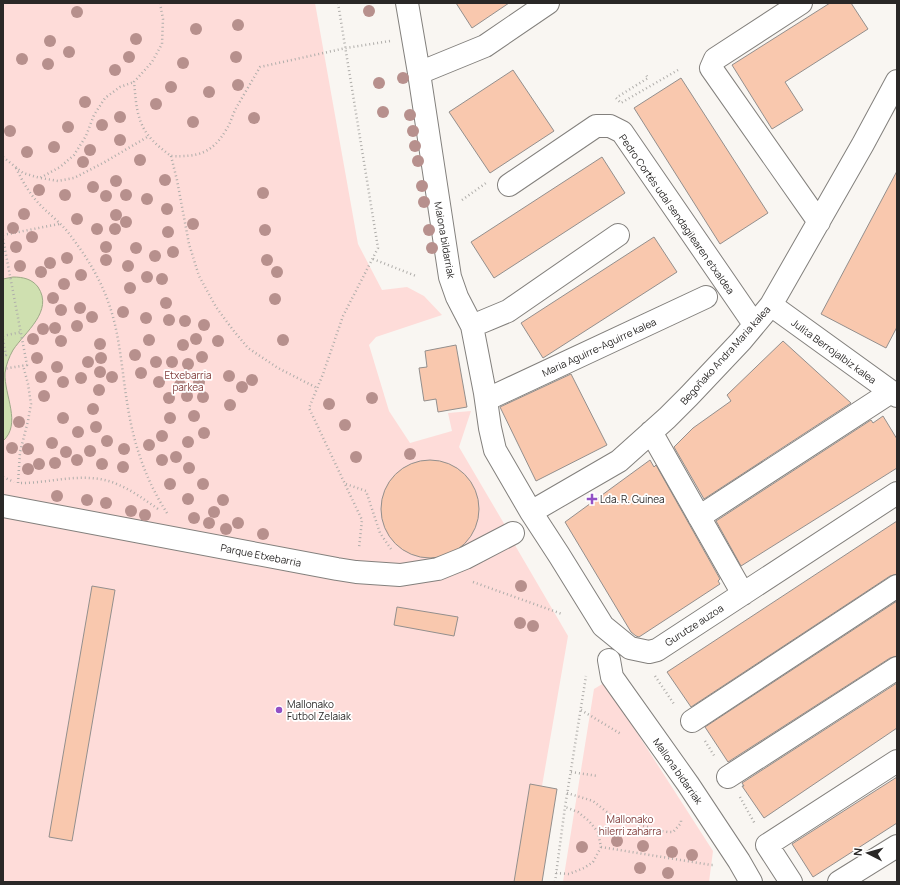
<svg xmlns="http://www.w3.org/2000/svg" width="900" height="885" viewBox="0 0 900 885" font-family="Manrope,sans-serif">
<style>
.green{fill:#fedcd9}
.water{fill:#cfe0b0;stroke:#9ea987}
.building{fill:#f9c8ae;stroke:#938f8d}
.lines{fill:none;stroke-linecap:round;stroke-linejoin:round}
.minor-casing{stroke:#83807d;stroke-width:24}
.path{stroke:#afadaa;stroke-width:2.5;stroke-dasharray:1 3;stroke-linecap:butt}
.minor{stroke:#fff;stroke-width:22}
.tree{fill:#b7908d}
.poi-dot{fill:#9250c5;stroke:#fff;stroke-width:1.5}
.labels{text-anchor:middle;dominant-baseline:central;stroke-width:3.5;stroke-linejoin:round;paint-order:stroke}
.street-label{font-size:10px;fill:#2a2827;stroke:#fff}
.park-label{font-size:10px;fill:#813c3a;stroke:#fff}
.poi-label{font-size:10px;fill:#2a2827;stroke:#fff;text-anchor:start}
</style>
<rect width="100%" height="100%" fill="#f9f6f2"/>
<path class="green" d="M3 3H315L358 244 382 290 407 287 424 296 442 315 376 337 369 345 389 411 410 443 452 431 448 413 471 411 459 447 506 527 505 528 568 636 542 786 530 785 514 882H3Z
M604 683 614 697 713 851 709 882H563L594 689Z"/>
<path class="water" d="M13 277C23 277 32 279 38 287 54 311 25 332 13 350 9 357 6 365 5 373 4 395 22 424 3 441V279Z"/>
<path class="building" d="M456 3H509L472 28Z
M830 3H851L868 29 785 82 803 110 772 129 732 65Z
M513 70 554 131 490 173 449 112Z
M681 78 768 213 720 244 634 108Z
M602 157 625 193 494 278 471 242Z
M897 171V327L886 348 821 314Z
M654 237 677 272 543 358 521 323Z
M783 341 851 403 704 499 674 447 693 428 731 401 727 395Z
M456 345 467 407 438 412 436 399 424 401 419 368 427 367 425 351Z
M571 374 607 445 536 481 500 407Z
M883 416 897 439V468L741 566 716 521 871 420 873 423Z
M650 460 654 467 656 465 720 579 718 581 720 584 639 637 636 636 631 632 565 522Z
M381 509a49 49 0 1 1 98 0a49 49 0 1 1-98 0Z
M897 521V574L890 576 691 707 667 672Z
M92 586 115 590 72 841 49 837Z
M897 601V656L890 658 728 762 705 727Z
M397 607 458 617 454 636 394 625Z
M897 683V728L764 818 742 786H744L742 783Z
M897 777V823L813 877 792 844Z
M530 784 557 789 542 882H514Z"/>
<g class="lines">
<defs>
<path id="minor" d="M407 3 419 73 450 277 457 297 472 326 485 393 490 428 495 450 531 512 559 555 603 626 630 648 649 652 657 650 897 493
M801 3 715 59 711 68 819 222
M419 73 485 46 548 3
M509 185 596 126H610L622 132 754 324
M771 305 897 396
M472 326 508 311 618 235
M492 397 706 297
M651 432 743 594
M3 506 337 569 356 572 400 575 438 569 465 558 513 533
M531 512 619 461 667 418 689 396 741 341 771 305 863 144 897 81
M699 517 891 392
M609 660 612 677 688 784 739 861 751 882
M692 721 897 586
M728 777 897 668
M791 882 767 845 897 761
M839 882 897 846"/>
</defs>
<use href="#minor" class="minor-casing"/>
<path class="path" d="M160 3 163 19 162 44 152 62 134 82C136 101 136 119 148 135 154 143 163 150 171 156 197 157 212 154 226 130 230 124 232 117 235 110 243 96 252 81 260 67L346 48 390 41
M338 3 378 248 343 316 323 374 309 408 362 520 359 548
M619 96 648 78 645 73
M616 98 621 103 678 70
M171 156 177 180 189 244 199 276 216 307 233 330 248 348 278 368 317 388
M3 157 23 173 40 178 60 167 74 155 86 136 94 115 105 98 120 87 134 82
M16 168C20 176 24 184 29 191 39 207 55 217 67 231 85 254 101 279 110 307 120 337 122 371 127 402 133 442 145 479 167 513
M41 178 58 181 74 178 103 163 149 136
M462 200 486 183
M3 235 59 224
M3 239 27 365 3 369
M373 259 416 276
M3 336 21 332
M3 339 6 355 3 356
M3 477 14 482
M18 483 20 452 28 421 31 404 28 384 23 365
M21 483C53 483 88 470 119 485 133 491 145 500 158 509
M346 484 366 491 380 533 391 549
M473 582 562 614
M655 676 674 704
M581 710 621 734
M705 741 715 757
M571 772 598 776
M567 793 593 801 612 816 661 831 668 832H673L681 823V818
M740 797 755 824
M601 847 711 865H713
M556 873 569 874 584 868 593 862 601 847 598 832 589 821 578 812 565 807
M555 882 565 807 586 676"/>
<use href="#minor" class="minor"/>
</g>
<g class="tree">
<circle cx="369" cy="11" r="6"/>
<circle cx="77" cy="12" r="6"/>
<circle cx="238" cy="25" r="6"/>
<circle cx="196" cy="29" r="6"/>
<circle cx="136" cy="39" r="6"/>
<circle cx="50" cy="41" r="6"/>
<circle cx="69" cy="52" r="6"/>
<circle cx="129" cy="57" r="6"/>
<circle cx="236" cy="57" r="6"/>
<circle cx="22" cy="59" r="6"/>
<circle cx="183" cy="63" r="6"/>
<circle cx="48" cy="64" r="6"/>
<circle cx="115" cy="70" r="6"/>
<circle cx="403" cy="78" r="6"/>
<circle cx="379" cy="83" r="6"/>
<circle cx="238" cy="85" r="6"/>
<circle cx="171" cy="87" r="6"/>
<circle cx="209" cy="92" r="6"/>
<circle cx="85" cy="102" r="6"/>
<circle cx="156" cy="104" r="6"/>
<circle cx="383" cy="112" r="6"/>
<circle cx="410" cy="115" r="6"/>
<circle cx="120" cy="117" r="6"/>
<circle cx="254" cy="118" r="6"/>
<circle cx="193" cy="122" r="6"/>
<circle cx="102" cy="125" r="6"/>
<circle cx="68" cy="127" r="6"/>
<circle cx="10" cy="131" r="6"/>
<circle cx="413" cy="131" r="6"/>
<circle cx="120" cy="140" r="6"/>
<circle cx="415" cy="146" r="6"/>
<circle cx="54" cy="147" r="6"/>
<circle cx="90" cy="150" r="6"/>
<circle cx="27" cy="152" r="6"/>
<circle cx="140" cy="160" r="6"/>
<circle cx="418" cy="161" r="6"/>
<circle cx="83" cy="162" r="6"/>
<circle cx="165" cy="180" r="6"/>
<circle cx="116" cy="181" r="6"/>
<circle cx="422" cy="186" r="6"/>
<circle cx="93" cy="187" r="6"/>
<circle cx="39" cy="190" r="6"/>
<circle cx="263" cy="193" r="6"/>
<circle cx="65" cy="195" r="6"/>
<circle cx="126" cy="195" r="6"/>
<circle cx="106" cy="196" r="6"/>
<circle cx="147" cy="199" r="6"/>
<circle cx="424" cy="202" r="6"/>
<circle cx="167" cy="209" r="6"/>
<circle cx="24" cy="214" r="6"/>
<circle cx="116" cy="215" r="6"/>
<circle cx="77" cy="219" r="6"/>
<circle cx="126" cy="222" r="6"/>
<circle cx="193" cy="224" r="6"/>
<circle cx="13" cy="228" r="6"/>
<circle cx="97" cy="229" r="6"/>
<circle cx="115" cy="229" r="6"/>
<circle cx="265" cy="230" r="6"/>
<circle cx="429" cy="230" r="6"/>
<circle cx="168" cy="232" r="6"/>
<circle cx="32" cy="237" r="6"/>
<circle cx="16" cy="247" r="6"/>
<circle cx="106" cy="247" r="6"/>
<circle cx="136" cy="248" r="6"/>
<circle cx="432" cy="248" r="6"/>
<circle cx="173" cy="252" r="6"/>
<circle cx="155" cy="256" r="6"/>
<circle cx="67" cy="258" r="6"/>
<circle cx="106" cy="260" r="6"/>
<circle cx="267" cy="260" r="6"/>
<circle cx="50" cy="263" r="6"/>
<circle cx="20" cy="266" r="6"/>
<circle cx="128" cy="266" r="6"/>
<circle cx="41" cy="272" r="6"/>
<circle cx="277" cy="272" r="6"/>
<circle cx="81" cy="275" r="6"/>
<circle cx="147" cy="277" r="6"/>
<circle cx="162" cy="279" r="6"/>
<circle cx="64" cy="284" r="6"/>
<circle cx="130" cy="288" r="6"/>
<circle cx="53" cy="298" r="6"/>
<circle cx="275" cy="299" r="6"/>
<circle cx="166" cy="303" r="6"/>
<circle cx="80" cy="308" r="6"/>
<circle cx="61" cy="310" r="6"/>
<circle cx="123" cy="312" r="6"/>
<circle cx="92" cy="317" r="6"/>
<circle cx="146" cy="318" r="6"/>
<circle cx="169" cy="320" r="6"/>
<circle cx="185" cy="321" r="6"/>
<circle cx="204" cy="325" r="6"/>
<circle cx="77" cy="326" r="6"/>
<circle cx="55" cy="328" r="6"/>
<circle cx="43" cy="329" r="6"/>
<circle cx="33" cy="339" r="6"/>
<circle cx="196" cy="339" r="6"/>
<circle cx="149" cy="340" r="6"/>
<circle cx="283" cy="340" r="6"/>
<circle cx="61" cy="341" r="6"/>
<circle cx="218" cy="341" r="6"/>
<circle cx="100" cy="344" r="6"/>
<circle cx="183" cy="345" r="6"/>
<circle cx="135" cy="355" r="6"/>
<circle cx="202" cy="357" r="6"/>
<circle cx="37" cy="358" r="6"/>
<circle cx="101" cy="358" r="6"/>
<circle cx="88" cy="362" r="6"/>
<circle cx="156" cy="362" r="6"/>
<circle cx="172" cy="362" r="6"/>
<circle cx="188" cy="364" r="6"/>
<circle cx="57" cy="367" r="6"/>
<circle cx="100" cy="372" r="6"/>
<circle cx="141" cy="373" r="6"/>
<circle cx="229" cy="376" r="6"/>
<circle cx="41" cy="377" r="6"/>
<circle cx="112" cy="377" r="6"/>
<circle cx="81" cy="378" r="6"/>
<circle cx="252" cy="380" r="6"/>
<circle cx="63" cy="382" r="6"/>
<circle cx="159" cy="382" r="6"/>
<circle cx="199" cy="382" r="6"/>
<circle cx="180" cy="385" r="6"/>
<circle cx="242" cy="387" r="6"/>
<circle cx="99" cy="390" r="6"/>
<circle cx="44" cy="396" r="6"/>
<circle cx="187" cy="396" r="6"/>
<circle cx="203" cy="397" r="6"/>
<circle cx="169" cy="398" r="6"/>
<circle cx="372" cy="398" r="6"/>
<circle cx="329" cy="404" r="6"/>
<circle cx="230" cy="405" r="6"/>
<circle cx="93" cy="409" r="6"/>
<circle cx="194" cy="416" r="6"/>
<circle cx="63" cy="418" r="6"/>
<circle cx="170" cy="418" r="6"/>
<circle cx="19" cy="422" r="6"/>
<circle cx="345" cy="425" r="6"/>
<circle cx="96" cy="427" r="6"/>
<circle cx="78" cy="432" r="6"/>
<circle cx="204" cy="433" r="6"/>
<circle cx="162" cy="436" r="6"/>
<circle cx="107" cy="441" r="6"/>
<circle cx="188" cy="442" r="6"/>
<circle cx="52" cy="443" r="6"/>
<circle cx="149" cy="445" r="6"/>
<circle cx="12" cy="448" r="6"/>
<circle cx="28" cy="449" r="6"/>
<circle cx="124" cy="449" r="6"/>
<circle cx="90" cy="451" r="6"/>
<circle cx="66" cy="452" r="6"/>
<circle cx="410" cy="454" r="6"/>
<circle cx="176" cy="457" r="6"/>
<circle cx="356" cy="457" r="6"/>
<circle cx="77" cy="460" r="6"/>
<circle cx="162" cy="460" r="6"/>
<circle cx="55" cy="463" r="6"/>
<circle cx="39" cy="464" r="6"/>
<circle cx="102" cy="464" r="6"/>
<circle cx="123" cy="467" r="6"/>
<circle cx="189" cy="468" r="6"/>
<circle cx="28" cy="469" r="6"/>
<circle cx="170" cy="484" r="6"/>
<circle cx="203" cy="484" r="6"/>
<circle cx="57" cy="496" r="6"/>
<circle cx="188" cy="499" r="6"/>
<circle cx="87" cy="500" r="6"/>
<circle cx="223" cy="500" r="6"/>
<circle cx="106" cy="503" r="6"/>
<circle cx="131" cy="511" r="6"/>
<circle cx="214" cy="512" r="6"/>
<circle cx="145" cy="515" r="6"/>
<circle cx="194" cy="518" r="6"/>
<circle cx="209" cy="523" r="6"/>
<circle cx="238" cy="523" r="6"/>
<circle cx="226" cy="529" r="6"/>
<circle cx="263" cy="534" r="6"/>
<circle cx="521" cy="586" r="6"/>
<circle cx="520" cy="623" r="6"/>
<circle cx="533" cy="626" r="6"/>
<circle cx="617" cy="841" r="6"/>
<circle cx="643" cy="846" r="6"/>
<circle cx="582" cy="847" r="6"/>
<circle cx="672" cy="852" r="6"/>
<circle cx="692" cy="855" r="6"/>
<circle cx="640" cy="868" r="6"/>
<circle cx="668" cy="873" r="6"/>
</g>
<g class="poi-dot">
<path d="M590 493h4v4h4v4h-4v4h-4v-4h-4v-4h4z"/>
<circle cx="279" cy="710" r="4"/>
</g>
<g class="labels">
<g class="street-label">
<text transform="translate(677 214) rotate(55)">Pedro Cortés udal sendagilearen etxaldea</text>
<text transform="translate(445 240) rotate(80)">Maiona bildarriak</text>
<text transform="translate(599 347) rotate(-25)">Maria Aguirre-Aguirre kalea</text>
<text transform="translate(834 351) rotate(36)">Julita Berrojalbiz kalea</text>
<text transform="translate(725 355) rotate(-48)">Begoñako Andra Maria kalea</text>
<text transform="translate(261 555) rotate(11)">Parque Etxebarria</text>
<text transform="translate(694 625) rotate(-33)">Gurutze auzoa</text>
<text transform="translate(678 771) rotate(55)">Mallona bidarriak</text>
</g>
<g class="park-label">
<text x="188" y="375">Etxebarria<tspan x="188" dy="12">parkea</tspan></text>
<text x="630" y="819">Mallonako<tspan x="630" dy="12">hilerri zaharra</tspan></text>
</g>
<g class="poi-label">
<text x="600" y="499">Lda. R. Guinea</text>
<text x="287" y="704">Mallonako<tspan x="287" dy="12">Futbol Zelaiak</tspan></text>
</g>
</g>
<rect width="900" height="885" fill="none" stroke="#2a2827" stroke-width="8"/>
<g transform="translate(868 853) rotate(276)" stroke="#ffffff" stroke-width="3" paint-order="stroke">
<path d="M0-3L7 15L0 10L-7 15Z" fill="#2a2827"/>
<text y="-6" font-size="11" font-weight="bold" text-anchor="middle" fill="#2a2827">N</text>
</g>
</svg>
